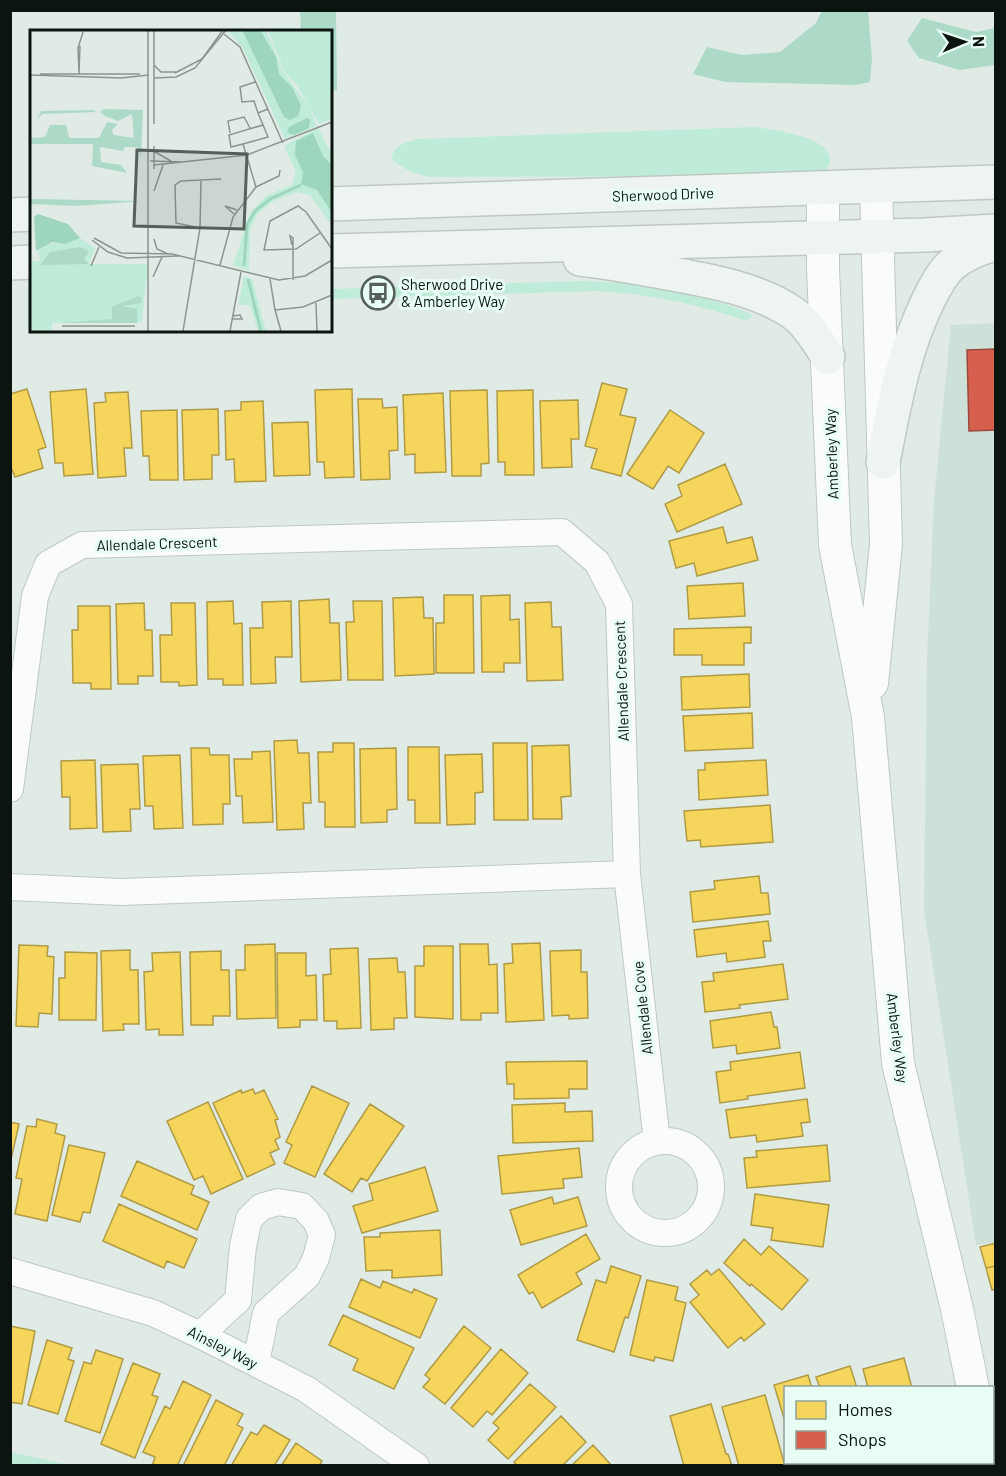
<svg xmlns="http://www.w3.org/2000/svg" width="1006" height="1476" viewBox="0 0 1006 1476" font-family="Barlow,sans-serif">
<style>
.built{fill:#cee1d8}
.green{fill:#bfecd8}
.forest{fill:#acdac6}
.homes{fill:#f6d55c;stroke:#b09b45;stroke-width:1.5}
.shops{fill:#d6604d;stroke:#99493b;stroke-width:1.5}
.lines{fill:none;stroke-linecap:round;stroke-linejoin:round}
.minor-casing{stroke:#bfc8c4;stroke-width:28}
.tertiary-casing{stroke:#bfc8c4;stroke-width:34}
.secondary-casing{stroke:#bfc8c4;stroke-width:36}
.minor{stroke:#fafcfb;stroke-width:26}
.tertiary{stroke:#fafcfb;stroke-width:32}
.secondary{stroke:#eef4f2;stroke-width:33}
.labels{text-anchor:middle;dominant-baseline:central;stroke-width:6;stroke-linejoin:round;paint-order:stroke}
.street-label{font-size:15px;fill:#0c1410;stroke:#e8fdf3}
.poi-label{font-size:15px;fill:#0c1410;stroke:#e8fdf3;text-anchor:start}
.inset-river{fill:none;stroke:#9ed5bd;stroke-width:3}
.inset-road{fill:none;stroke:#8b9590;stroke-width:1.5}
.view{fill:#565f5b;fill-opacity:0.15;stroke:#565f5b;stroke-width:3}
.inset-edge{fill:none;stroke:#0c1410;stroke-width:3}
</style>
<rect width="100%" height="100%" fill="#e0ebe6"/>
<path class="built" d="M995 323 996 1242 976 1245 924 910 927 658 934 500 951 325Z"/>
<path class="green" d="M754 127C770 129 834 137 830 161 830 164 827 167 826 170L813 176 430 177C416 175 402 168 391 159 395 144 406 142 419 139Z
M580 281C639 282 696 291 751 314L752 318 744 320C692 303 650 294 596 291L330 299V289Z
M10 1452H11L70 1465H11Z"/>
<path class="forest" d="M300 11H336L337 91 330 88V32L301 31Z
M822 11H868L872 58 870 82 856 85 725 82 693 74 707 47 742 55 780 52 816 23Z
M922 18 976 32 995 28V65L960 70 919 58 907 41Z"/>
<path class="homes" d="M602 383 627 389 620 415 636 418 621 476 591 468 597 449 585 446Z
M27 389 46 447 38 450 43 468 15 477 10 464V394Z
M86 389 93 474 64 476 63 463H55L50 392Z
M352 389 354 477 325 478 324 462H317L315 390Z
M487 390 489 463 481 464V476H452L450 391Z
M533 390 534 475H505V462H498L497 391Z
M128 392 132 448H124L126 476 98 478 94 403 106 402 105 393Z
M443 393 446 472 415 473V454L405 455 403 395Z
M358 399H382L383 408 397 407 398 450 389 451 390 479 361 480Z
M578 400 579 439H571L572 467 542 468 540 401Z
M263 401 266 481 235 482 234 459 226 460 225 411 241 410V402Z
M218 409 219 455H212V479L184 480 182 410Z
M177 410 178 480H150L149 456H143L141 411Z
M670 410 704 433 679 473 668 466 653 489 627 474Z
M308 422 310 475 274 476 272 423Z
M725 464 742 504 677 532 665 504 682 496 678 485Z
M723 527 727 543 752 537 758 560 697 576 694 563 676 568 669 541Z
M743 583 745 616 689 619 687 586Z
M444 595H473L474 673H436V623H444Z
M510 595V620L519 619 520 663H504V672H482L481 596Z
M423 597 424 618H433L434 674 395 676 393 598Z
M329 599 330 623H339L341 680 301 682 299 601Z
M233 601 234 624 242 623 243 685H223V679H208L207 602Z
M291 601 292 657H275L276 683 251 684 250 628H263L262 602Z
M353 601H382L383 680H348L346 622H354Z
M551 602 552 627H561L563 680 527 681 525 603Z
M144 603 145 630H152L153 676H138V684H118L116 604Z
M171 603H195L197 685 179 686V682H161L160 635H172Z
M78 606H110L111 689H91V683H73L72 630H78Z
M751 627V643H744V665H702V655H674V629Z
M749 674 750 707 682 710 681 677Z
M752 713 753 748 685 751 683 716Z
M297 740 298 753H309L311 803H303L304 829 277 830 274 741Z
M333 743H354L355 827H325V802H319L318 752H333Z
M493 743H527L528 820H494Z
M569 745 571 796 561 797 562 819H533L532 746Z
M408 747H439L440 823H415V800H408Z
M191 748H209L210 755H229L230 804H223V824L193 825Z
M396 748 397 809 387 810V822L361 823 360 749Z
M270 751 273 822 243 823 242 796H236L234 759H252V752Z
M482 754 483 792 475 793V824L447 825 445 755Z
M180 755 183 828 154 829 153 806H145L143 756Z
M95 760 97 828 70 829V797H62L61 761Z
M766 760 768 795 699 800 698 770H705V763Z
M138 764 140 809H130L131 831 103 832 101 765Z
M770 805 773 842 701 847 700 840 687 841 684 811Z
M759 876 761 893H768L770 914 693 922 690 892 715 889 714 881Z
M768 921 771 941H763L765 957 727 962 726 953 697 957 694 930Z
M540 943 544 1020 506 1022 504 964 513 963 512 944Z
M275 944 276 1018 237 1019 236 970H245V945Z
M460 944H488L489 965 497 964 498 1013H481V1020H461Z
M19 945 48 946 47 956 54 957 52 1014 39 1013 38 1027 16 1026Z
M424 946H453V1019L415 1017V966H424Z
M358 948 361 1028 337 1029V1021H324L323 975 331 974 330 949Z
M130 950V970H138L139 1024H123L124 1030 103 1031 101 951Z
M581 950V972H587L588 1018 569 1019V1015L552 1016 550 951Z
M221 951V970H229L230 1016H213V1025H191L190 952Z
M65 952 97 953 96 1020H59V978H65Z
M180 952 183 1035H159V1029L146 1030 144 972 153 971 152 953Z
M277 953H306V976L316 975 317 1020H300V1027L278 1028Z
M397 958 398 972H405L407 1018H394V1029L371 1030 369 959Z
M783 964 788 999 739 1005 740 1008 705 1012 702 982 714 981 713 973Z
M771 1012 774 1027H777L780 1048 737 1054 736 1045 713 1048 710 1021Z
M800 1052 805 1088 747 1096 748 1099 720 1103 716 1072 731 1070 730 1062Z
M587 1061V1089H569V1098L514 1099V1084H507L506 1062Z
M312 1086 349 1103 315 1177 284 1163 292 1145 286 1142Z
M253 1089 255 1094 264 1090 278 1119 275 1120 280 1137 275 1140 279 1149 270 1153 275 1164 247 1177 213 1103 241 1090 242 1093Z
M807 1099 810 1122 801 1123 803 1136 757 1142 756 1135 730 1138 726 1110Z
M208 1102 243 1179 211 1194 203 1176 194 1180 167 1121Z
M565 1103V1112L592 1111 593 1141 513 1143 512 1105Z
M370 1104 404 1126 367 1181 361 1178 352 1192 324 1174Z
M37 1119 57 1124 55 1133 65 1136 47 1221 15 1214 22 1179 16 1178 27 1126 36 1127Z
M10 1122 19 1124 10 1164Z
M69 1145 105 1153 90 1213 83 1212 80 1222 52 1215Z
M827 1145 830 1181 747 1188 744 1158 757 1157 756 1151Z
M579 1148 582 1177 563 1179 564 1188 502 1194 498 1156Z
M137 1161 194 1186 191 1194 209 1202 197 1230 121 1196Z
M425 1167 438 1211 362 1233 353 1206 373 1200 369 1184Z
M755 1194 829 1205 823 1247 771 1240 773 1228 751 1225Z
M552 1197 554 1204 578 1197 587 1226 521 1245 510 1210Z
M119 1204 197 1239 184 1268 167 1261 164 1268 103 1241Z
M440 1230 442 1275 392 1278V1270L366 1271 364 1237H380V1233Z
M586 1234 600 1259 576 1273 582 1284 542 1308 533 1292 529 1294 518 1275Z
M744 1239 761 1255 769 1246 808 1280 782 1310 751 1284 750 1286 724 1263Z
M996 1243V1266L986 1268 980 1247Z
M611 1266 641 1276 628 1318 625 1317 614 1352 577 1340 596 1280 606 1283Z
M996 1266V1289L992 1290 986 1268Z
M719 1269 765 1324 744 1341 741 1337 728 1348 690 1302 699 1295 690 1284 707 1270 711 1275Z
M361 1279 380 1288 383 1281 412 1293 414 1289 437 1299 420 1338 349 1307Z
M647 1280 678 1287 675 1300 686 1303 673 1361 655 1357 654 1361 630 1355Z
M343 1315 414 1348 394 1389 353 1370 358 1359 329 1345Z
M10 1326 35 1331 22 1404 10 1402Z
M464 1326 491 1348 445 1404 423 1387 430 1379 425 1375Z
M47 1340 72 1348 68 1359 74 1361 58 1414 28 1405Z
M501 1349 528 1373 492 1415 487 1411 473 1427 451 1408Z
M96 1350 123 1359 100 1433 65 1421 84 1362 91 1364Z
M904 1358 912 1388H868L863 1369Z
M133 1363 160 1374 152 1395 158 1397 135 1458 101 1444Z
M850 1366 857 1388H820L816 1377Z
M808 1375 812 1388H786V1425L774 1385Z
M183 1381 211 1395 177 1466H152L155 1457 143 1452 165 1406 170 1409Z
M530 1384 556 1407 508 1459 488 1440 499 1428 493 1423Z
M765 1395 785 1466H739L722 1407Z
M216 1400 243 1414 237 1425 243 1428 224 1466H183Z
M711 1404 726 1454H728L732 1466H684L670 1416Z
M561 1416 586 1442 562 1466H517L514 1462Z
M264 1425 290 1440 274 1466H231L251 1432 257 1435Z
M296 1443 322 1461 319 1466H281Z
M593 1445 612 1466H571Z"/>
<path class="shops" d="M996 349V430L969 431 967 350Z"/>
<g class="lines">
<defs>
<path id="minor" d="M10 789 35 596 48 564 82 545 562 532 597 562 619 604 627 874 657 1142
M10 887 121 892 627 874
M619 1187a46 46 0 1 1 92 0a46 46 0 1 1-92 0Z
M10 1271 153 1313 200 1335 306 1389 416 1466
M200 1335 238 1300 243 1246 249 1219 261 1207 278 1202 302 1206 316 1221 322 1235 316 1258 307 1276 266 1313 256 1363"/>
<path id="tertiary" d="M823 189V269L835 545 868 717 898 1063 957 1309 973 1388
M872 683 886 544 876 186
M989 1462V1466"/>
<path id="secondary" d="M330 204 996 182
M10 215 32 214
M330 251 924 235 996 231
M580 259C607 262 635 267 662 272 704 280 753 287 790 311 807 322 817 340 828 357
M10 263 32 262
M883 462C894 407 903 352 928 301 934 289 940 276 950 266 963 255 979 248 996 244"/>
</defs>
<use href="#minor" class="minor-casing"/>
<use href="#tertiary" class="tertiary-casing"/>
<use href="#secondary" class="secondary-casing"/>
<use href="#minor" class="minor"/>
<use href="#tertiary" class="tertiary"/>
<use href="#secondary" class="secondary"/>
</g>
<defs>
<symbol id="bus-ring" viewBox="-11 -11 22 22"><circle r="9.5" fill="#e8fdf3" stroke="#565f5b" stroke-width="1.5"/><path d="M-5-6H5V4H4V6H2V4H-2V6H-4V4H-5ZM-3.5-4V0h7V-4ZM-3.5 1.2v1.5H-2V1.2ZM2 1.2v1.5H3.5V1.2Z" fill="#565f5b"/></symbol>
</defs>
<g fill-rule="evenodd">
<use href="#bus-ring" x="359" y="274" width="38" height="38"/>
</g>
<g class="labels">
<g class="street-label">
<text transform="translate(663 194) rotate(-2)">Sherwood Drive</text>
<text transform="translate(831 454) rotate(-92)">Amberley Way</text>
<text transform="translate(157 543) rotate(-2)">Allendale Crescent</text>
<text transform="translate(621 681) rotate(-92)">Allendale Crescent</text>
<text transform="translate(642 1008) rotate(-96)">Allendale Cove</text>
<text transform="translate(898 1038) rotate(83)">Amberley Way</text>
<text transform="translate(223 1347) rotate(27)">Ainsley Way</text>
</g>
<g class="poi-label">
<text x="401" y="284">Sherwood Drive<tspan x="401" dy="17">&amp; Amberley Way</tspan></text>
</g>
</g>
<g transform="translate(30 30)">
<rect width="302" height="302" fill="#e0ebe6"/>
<path d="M236 0 254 43 279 77 268 57 255 43 238 0H301V90L289 94 279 77 287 96 255 109 213 18 198 1ZM288 98 301 123V194L280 165 266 162 245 170 228 183 220 200 219 240 203 236 220 183 236 166 262 155 266 141 254 116ZM50 208 65 218 59 234H118L112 292 22 293V301H0V231H10L8 221 19 213 35 214ZM214 246 222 249 236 301H228L220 275H208Z" fill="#bfecd8"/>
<path d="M74 79 113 80 111 127 108 117H95L93 121 70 117 71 132 91 135 97 143 62 136 63 114H0V108L15 107 20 95H36L39 108H69L77 92 88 94 82 100 83 105 104 108 102 84 88 91 75 86 70 82ZM11 81 63 80 67 82 12 84 7 89ZM0 169 112 171 47 176 0 174ZM50 217 59 221 54 229 59 234 11 235 20 222ZM108 266 112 268 111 273 93 276 107 279V293H30L82 289V277Z" fill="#acdac6"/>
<path d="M212 0H230L246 27 249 44 262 57 271 76 268 86 260 90 254 87ZM277 88 280 90 279 98 264 105 257 103 259 97ZM283 103 293 126 301 134V181L287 160 271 154 273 142 265 125 266 111ZM8 184 38 194 50 208 35 214 22 212 6 221 4 187Z" fill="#9ed5bd"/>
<path class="inset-river" d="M214 236 217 195 225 181 240 169 271 155M218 249 231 301"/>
<path class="inset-road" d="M118 0V301M124 0V94M194 4 210 17 253 113M124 35 131 42H147M49 43 48 18 53 2M145 43 172 29 193 0M10 44H110M49 44 50 16M0 45 92 48M91 48 119 45M124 48 146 47 165 38 196 0M225 52 210 57 212 72 224 71 228 83M233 95 228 83 238 79M200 103 198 91 214 87 220 98M124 116V139M125 122 141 131M120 131 153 132M124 135 217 125 302 92M226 157 249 146 250 140M124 161 133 135M204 184 195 176 207 180M170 198 146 193 145 155 151 151 191 149M290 203 266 219 234 220 240 191 268 176 276 182 302 219M64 208 91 223 142 224 249 250 275 246 302 230M124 209 127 219 138 224M62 210 78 222 97 228 148 226M262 215 260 206 263 208V250M190 235 203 187 226 157 213 114 201 117 199 105 233 95 238 107 213 114M61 236 69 217M123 247 132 227M240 249 245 280 273 277 302 265M286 273 287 301M245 280 251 301M202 289H212L210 285 202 286M32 296H105M153 301 170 198 171 151M200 301 211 242"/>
<path class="view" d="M107 120 217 124 214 199 104 196Z"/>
<rect width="302" height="302" class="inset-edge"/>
</g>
<rect width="1006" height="1476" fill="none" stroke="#0c1410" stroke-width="24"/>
<rect x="784" y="1386" width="210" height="78" fill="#e8fdf3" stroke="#90a098" stroke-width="1.5"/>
<rect x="796" y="1401" width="30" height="18" fill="#f6d55c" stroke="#90a098" stroke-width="1.5"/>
<text x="838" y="1416" font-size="18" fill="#0c1410">Homes</text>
<rect x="796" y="1431" width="30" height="18" fill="#d6604d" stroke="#90a098" stroke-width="1.5"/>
<text x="838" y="1446" font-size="18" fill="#0c1410">Shops</text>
<g transform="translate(964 42) rotate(88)" stroke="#e8fdf3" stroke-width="4.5" paint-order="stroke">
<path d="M0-4.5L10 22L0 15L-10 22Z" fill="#0c1410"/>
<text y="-9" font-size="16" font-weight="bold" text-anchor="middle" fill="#0c1410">N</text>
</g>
</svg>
